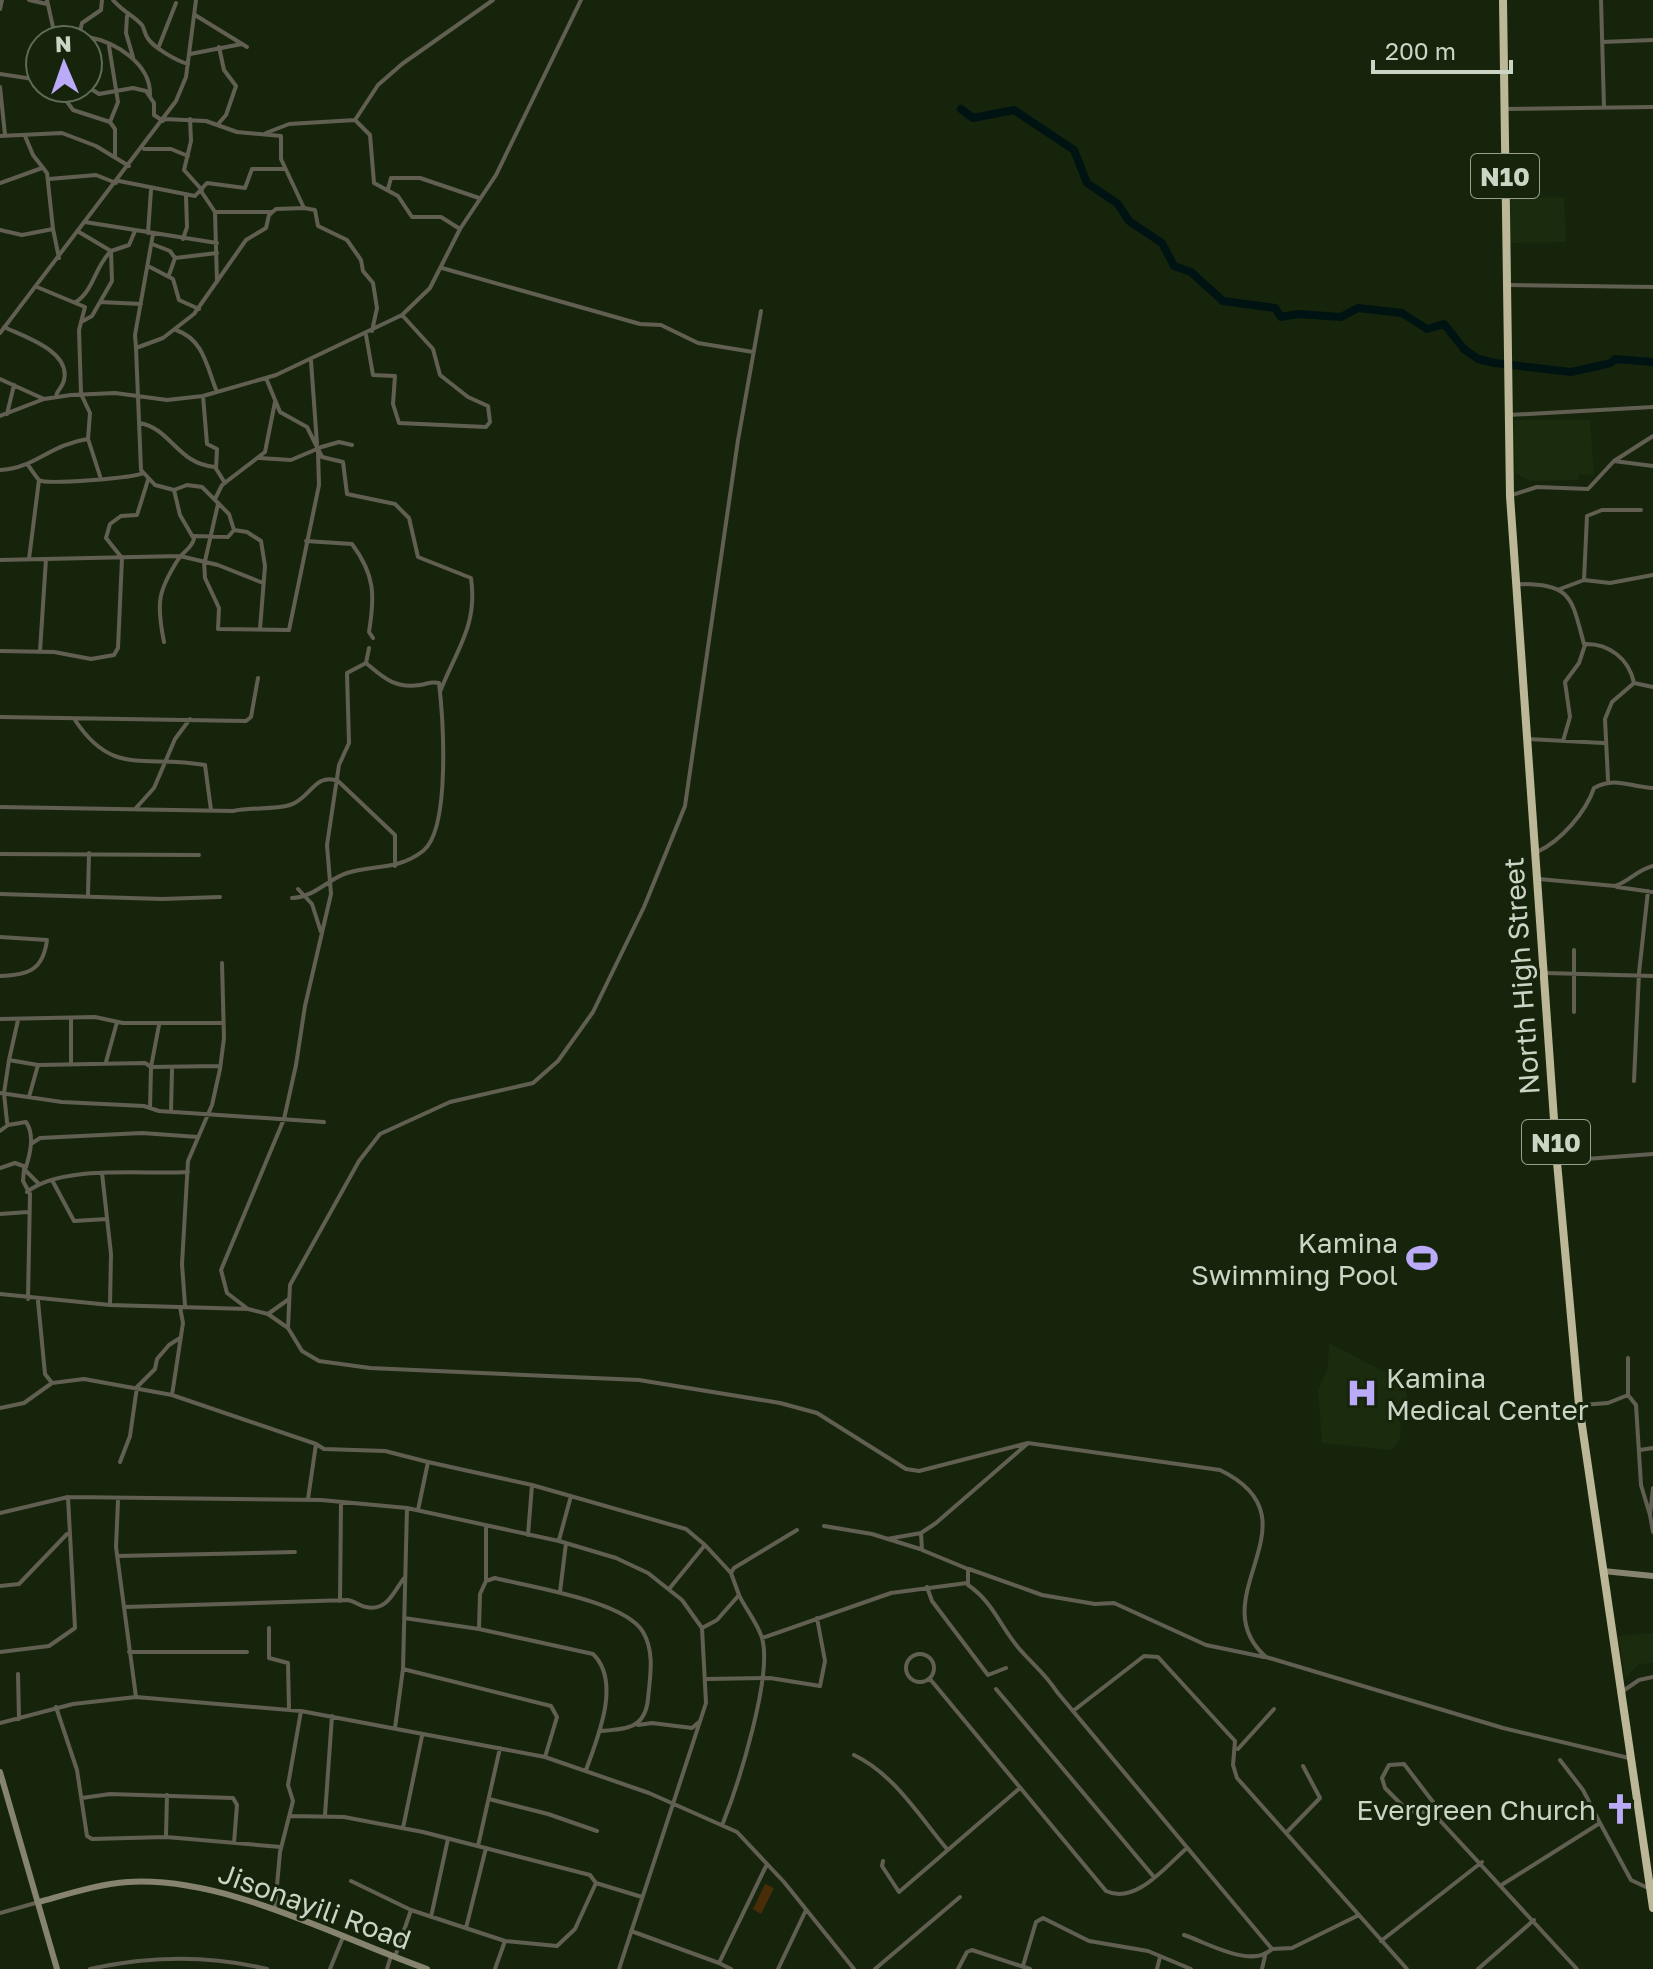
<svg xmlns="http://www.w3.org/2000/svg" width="1653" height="1969" viewBox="0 0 1653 1969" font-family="'Golos Text',sans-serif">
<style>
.built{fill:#1b2c0e}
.green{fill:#482d08}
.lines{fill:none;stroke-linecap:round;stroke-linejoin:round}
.river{stroke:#001313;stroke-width:8}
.street{stroke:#615f52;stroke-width:4}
.secondary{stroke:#86836e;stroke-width:6}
.highway{stroke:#bcb897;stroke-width:8}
.labels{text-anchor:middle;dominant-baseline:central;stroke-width:6;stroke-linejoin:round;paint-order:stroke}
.shield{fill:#17240c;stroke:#95a08e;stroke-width:2}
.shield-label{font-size:26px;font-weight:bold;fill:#cbd5c6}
.street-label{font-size:28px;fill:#cbd5c6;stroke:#17240c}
.poi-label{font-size:28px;fill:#cbd5c6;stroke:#17240c;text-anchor:end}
</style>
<rect width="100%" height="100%" fill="#17240c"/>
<path class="built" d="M1564 197 1566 242 1510 243 1509 198Z
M1514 420H1590L1594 475 1579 474 1578 480 1530 481 1515 473Z
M1329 1343 1404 1382 1407 1396 1398 1419 1401 1423 1400 1438 1392 1450 1322 1443 1318 1390 1328 1367Z
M1653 1633V1663L1639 1664 1625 1678 1618 1636Z"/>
<path class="green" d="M765 1884 774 1888 761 1914 753 1909Z"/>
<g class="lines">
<path class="river" d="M961 109 973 118 1014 110 1074 150 1087 183 1118 204 1129 221 1162 243 1174 266 1191 272 1223 301 1275 308 1281 317 1298 314 1341 317 1358 308 1402 313 1427 329 1444 324 1464 349 1478 359 1495 363 1571 372 1611 363 1615 359 1653 362"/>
<path class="street" d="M29 0 47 4
M47 0 53 27 63 40
M113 0C122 11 134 16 142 25 144 28 145 34 147 37 152 47 177 61 188 64
M1601 0 1604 107
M0 9 2 0
M195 15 247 47
M127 16 126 33 133 57
M79 36 82 23 101 10 102 0
M62 40C71 39 80 35 88 37 116 42 151 64 150 95
M1602 42 1653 40
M109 46 118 102 110 122
M159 46 176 3
M219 47 224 70 236 86 226 115 219 123
M190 54 242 44
M0 74 40 80
M0 87 5 135
M88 87 99 94 133 88 146 91 154 103V115L163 121
M57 88 73 110 110 122 115 129V157
M1504 109 1653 107
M164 119 206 121 237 132 281 136V159L304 208 315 210 318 226 347 240 361 260 363 271 373 283 377 308 372 331
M190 119 191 141 184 170 202 190
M355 120 370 135 374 183 398 196 412 217H441L460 229
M266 133 289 124 355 120 378 85 402 64 493 0
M0 136 62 133 96 146 129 166
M25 136 33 155 47 173 53 229
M144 149H171L188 156
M49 179 96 175 116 183
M119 181 195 196 207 183 245 188 252 169H285
M0 183 42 168
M388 189 391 178H420L479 198
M201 191 215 212
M85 222 217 243
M0 230 22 235 53 229 59 258
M148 233 151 190
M183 239 187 227 186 196
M152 244 170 251 175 258 169 275
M175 258 217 253
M148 266 173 279 179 300 199 309
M442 268 640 324 661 325 698 343 753 352
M217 282 215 212H272
M1507 285 1653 287
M37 287 85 307 79 330 81 394 90 413 88 439 100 476
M76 302C94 290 95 266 111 251L79 232
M100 302 141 304
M761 311 738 440 685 806 644 907 593 1012 558 1061 533 1083 450 1102 380 1134 359 1161 290 1285 288 1328 302 1351 319 1361 370 1368 639 1380 780 1403 817 1413 906 1469 919 1471 1028 1443 1220 1470C1323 1520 1198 1597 1266 1657L1503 1728 1629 1758
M83 321 92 316 112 281 111 251 129 245 135 231
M4 327C23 336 71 351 64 380 63 387 57 390 56 396
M176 330C205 340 207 369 217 392
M0 333 176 101 186 77 196 0
M366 335 373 375 395 376 393 404 399 423 486 427 490 422 488 406 468 397 440 375 433 349 402 315
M136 348 135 335 153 234
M311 361 317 444
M266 378 280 412 307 427 322 457 343 462 347 494 395 504 409 518 418 557 471 578C478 626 456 650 440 692
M0 379 44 399
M203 396 207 444 217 449 216 469
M7 414 14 385
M1509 415 1653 407
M0 416 44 399 71 395 115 393 167 400 203 396 276 375 402 315 430 288 460 229 496 175 581 0
M139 423C171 428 177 464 215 467L225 483
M318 448 339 442 352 445
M259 458 291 460 317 449
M1614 461 1653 466
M28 465C31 469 36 477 39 480 46 485 134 478 143 473
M0 470C34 469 50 444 88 439
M1512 495 1537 487 1588 489 1614 461 1653 436
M215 499 222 485 265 452 275 402
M194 536 228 537 234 530
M306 541 352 544C375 575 375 595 369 632L373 638
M29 559 39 480
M0 560 180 556 218 565 263 583
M204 561 205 578 219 608 218 629 289 630 319 485 318 452
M205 561 218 504
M1584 580 1587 516 1602 510H1641
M1517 584C1572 584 1571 596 1584 644 1608 643 1629 658 1634 683L1612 702 1605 719 1608 780
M1560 589 1584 580 1610 583 1653 575
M260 629 265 566 261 541 247 532 234 530 229 514 202 487 187 485 174 490 155 485 141 470 136 348 163 338 194 314 246 240 266 228 269 215 276 209 304 208
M164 642C156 602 158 591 179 558 185 550 191 549 194 539L180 515 174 490
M0 651 54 652 91 659 114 655 118 648 122 558 106 538 110 524 121 516 137 515 148 480
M40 651 46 559
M1634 683 1653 687
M0 717 246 721 251 717 258 678
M75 720C113 778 146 754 205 765L211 810
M1528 739 1603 743
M1563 741 1570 717 1565 682 1579 663 1585 645
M0 807 233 811C251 807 273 810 290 805 310 799 315 772 338 781L395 835V866
M136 808 154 788 175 739 190 719
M1537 852C1561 841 1586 812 1594 788 1615 776 1630 787 1653 788
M0 854 199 855
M1539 879 1615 886C1630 881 1637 870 1653 866
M1617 887 1653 892
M298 889 312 904 321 932
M0 894 162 899 220 897
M88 895 89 853
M292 898C315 897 328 879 347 873 375 864 397 871 423 851 451 829 443 717 439 683 430 681 428 684 420 685 394 689 383 677 366 663
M0 937 47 940C43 970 29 975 0 976
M1574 950V1012
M1546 973 1653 976
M0 1019 95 1017 123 1023H223
M159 1025 151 1067 220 1066
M9 1060 18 1020
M71 1062V1019
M106 1062 117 1022
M1634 1081 1639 973 1648 891
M0 1093 62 1102 144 1106 159 1111 324 1122
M29 1097 38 1065
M171 1111 172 1070
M0 1131 8 1125
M31 1144 40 1138 142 1133 198 1137
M1559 1161 1653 1154
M26 1167C30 1154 35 1135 26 1122L8 1125 7 1122 4 1093 9 1060 38 1065 145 1063 151 1067 150 1108
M0 1168 15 1163 26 1167 24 1169 39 1184
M24 1169 23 1181 30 1194 28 1299
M102 1173 111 1254 110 1305
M52 1180 74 1221 107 1219
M27 1192C62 1164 144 1175 188 1172
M0 1214 28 1212
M0 1294 110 1305 248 1309 268 1314 288 1328
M38 1301 45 1374 52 1383
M185 1305 182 1264 188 1161 212 1105 220 1069 224 1038 222 963
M248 1309 227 1293 221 1270 284 1119 296 1065 305 1006 331 894 327 845 339 765 349 743 347 673 366 663 369 648
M268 1314 289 1299
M172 1395 183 1323 180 1307
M1628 1395 1636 1405 1641 1485 1650 1515
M1581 1405 1608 1403 1628 1395V1358
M0 1408 24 1403 52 1383 84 1379 172 1395 316 1444 308 1499
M316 1444 324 1449 385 1451 428 1462
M1640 1450 1653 1448
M120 1462 130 1436 137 1387 155 1369 157 1359 169 1345 180 1338
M1653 1488 1650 1515 1653 1532
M118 1501 116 1547 136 1697
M418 1510 428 1462 532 1485 686 1529 705 1545 669 1589
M0 1513 68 1497 321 1500 407 1508 559 1541 616 1558 648 1573 682 1600 702 1628 706 1703 619 1969
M824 1526 872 1534 920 1549
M921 1533 922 1550 968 1569V1585C995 1603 1002 1632 1024 1654 1037 1668 1047 1676 1057 1692L1272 1949 1292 1948 1359 1915
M528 1535 532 1485
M887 1539 921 1533 936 1523 1027 1444
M559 1540 571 1496
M705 1545 731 1573
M117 1556 295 1552
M969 1569 1042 1595 1095 1604 1114 1603 1206 1645 1264 1657
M486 1581V1528
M0 1586 19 1584 67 1534
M927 1587 932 1601 988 1675 1006 1668
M560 1592 566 1543
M340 1601 341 1502
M125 1607 348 1600C354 1601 360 1606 366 1607 388 1612 394 1590 405 1577
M404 1618 479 1629 593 1654C622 1682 597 1739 586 1770
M269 1628V1658L288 1663 289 1709
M702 1628 717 1620 739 1595 731 1573 734 1568 797 1530
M479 1629 480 1594 486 1581 495 1578C530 1587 625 1601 643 1632 655 1652 650 1677 648 1699 645 1729 626 1729 600 1731
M762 1638 891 1593 967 1583
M0 1652 49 1646 75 1628 68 1497
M129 1652H247
M906 1668a14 14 0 1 1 28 0a14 14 0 1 1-28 0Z
M403 1669 551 1706 557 1717 545 1757
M18 1674 19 1719
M707 1679 770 1678 820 1686 825 1661 817 1618
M930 1679 1106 1891C1136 1905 1166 1866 1187 1848
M996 1689 1154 1877
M1623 1691 1639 1680 1653 1677
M56 1707 77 1770 87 1836 92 1839 166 1837 281 1847
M1073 1711 1144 1656 1158 1657 1235 1741 1233 1765 1237 1778 1407 1969
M0 1723 73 1704 136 1697 301 1711 545 1757 649 1793 737 1832 784 1882 854 1969
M638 1725 652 1723 692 1728 699 1722
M395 1728 403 1669 407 1508
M1238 1749 1274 1709
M854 1755C894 1774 919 1816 947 1849
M82 1798 110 1794 233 1798 237 1805 234 1843
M489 1799 548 1814 597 1831
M1433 1813 1408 1811 1385 1788 1382 1778 1389 1765 1404 1764 1433 1802V1813L1577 1969
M325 1815 332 1716
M290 1816 344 1817 423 1832 590 1875 596 1883 642 1897
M723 1823C738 1785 773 1676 762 1638 758 1624 745 1608 739 1595
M1600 1823 1631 1880 1648 1888
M403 1828 422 1736
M1287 1832 1320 1798 1303 1766
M166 1836 167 1795
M478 1846 500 1748
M883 1861 882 1866 899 1892 1020 1788
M351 1881 411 1910 505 1941 495 1969
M1503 1884 1600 1823 1583 1790 1560 1760
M275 1908 280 1852 293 1801 288 1785 301 1711
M0 1913 39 1902
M431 1917 448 1839
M466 1928 486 1848
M631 1931 719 1963 767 1864
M1184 1935C1208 1943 1251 1969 1272 1949
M505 1941 557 1946 575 1929 596 1883
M1381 1941 1482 1862
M395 1957 411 1910
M719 1963 731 1969
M1023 1966 1036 1922 1043 1918 1089 1941 1148 1951 1191 1969
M90 1969C148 1956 209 1955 267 1969
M330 1969 343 1937
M387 1969 391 1956
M778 1969 806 1910
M875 1969 960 1897
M958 1969 967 1952 972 1950 1030 1969
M1157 1969 1160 1957
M1262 1969 1265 1956
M1478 1969 1534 1920"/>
<path class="secondary" d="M1603 1571 1653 1576
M0 1772 57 1969
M39 1902C68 1894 98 1884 128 1882 225 1876 336 1937 427 1969"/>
<path class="highway" d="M1503 0 1510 496 1557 1162 1579 1405 1653 1908"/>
</g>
<defs>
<symbol id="stadium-bare" viewBox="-9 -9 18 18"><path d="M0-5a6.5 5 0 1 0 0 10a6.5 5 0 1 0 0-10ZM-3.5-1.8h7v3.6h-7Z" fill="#baaaf7" stroke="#17240c" stroke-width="2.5" paint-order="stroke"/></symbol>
<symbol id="hospital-bare" viewBox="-9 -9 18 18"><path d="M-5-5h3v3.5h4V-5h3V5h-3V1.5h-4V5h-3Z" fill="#baaaf7" stroke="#17240c" stroke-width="2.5" paint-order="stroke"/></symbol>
<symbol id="church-bare" viewBox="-9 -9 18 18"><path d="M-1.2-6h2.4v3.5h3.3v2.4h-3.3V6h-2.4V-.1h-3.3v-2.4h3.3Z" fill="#baaaf7" stroke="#17240c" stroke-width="2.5" paint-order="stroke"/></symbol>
</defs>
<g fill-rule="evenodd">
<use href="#stadium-bare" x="1400" y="1236" width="44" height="44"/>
<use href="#hospital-bare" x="1340" y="1371" width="44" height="44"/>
<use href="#church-bare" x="1598" y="1787" width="44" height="44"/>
</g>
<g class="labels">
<g class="shield">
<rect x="1471" y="154" width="68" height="44" rx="6"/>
<rect x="1522" y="1120" width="68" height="44" rx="6"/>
</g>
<g class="shield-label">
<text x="1505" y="176">N10</text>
<text x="1556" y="1142">N10</text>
</g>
<g class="street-label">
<text transform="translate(1521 976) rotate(-94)">North High Street</text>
<text transform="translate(315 1906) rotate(20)">Jisonayili Road</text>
</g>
<g class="poi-label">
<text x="1398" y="1242">Kamina<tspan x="1398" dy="32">Swimming Pool</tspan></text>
<text x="1386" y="1377" text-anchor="start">Kamina<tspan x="1386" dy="32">Medical Center</tspan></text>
<text x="1596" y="1809">Evergreen Church</text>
</g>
</g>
<g transform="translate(64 64) rotate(358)"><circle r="38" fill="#17240c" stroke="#5f6b56" stroke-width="2"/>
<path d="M0-6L14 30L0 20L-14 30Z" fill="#baaaf7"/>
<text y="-12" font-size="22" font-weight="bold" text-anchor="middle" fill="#cbd5c6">N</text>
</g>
<path d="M1373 60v12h138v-12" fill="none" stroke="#cbd5c6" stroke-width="4"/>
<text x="1385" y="60" font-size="24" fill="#cbd5c6" stroke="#17240c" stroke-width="6" paint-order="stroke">200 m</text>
</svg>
